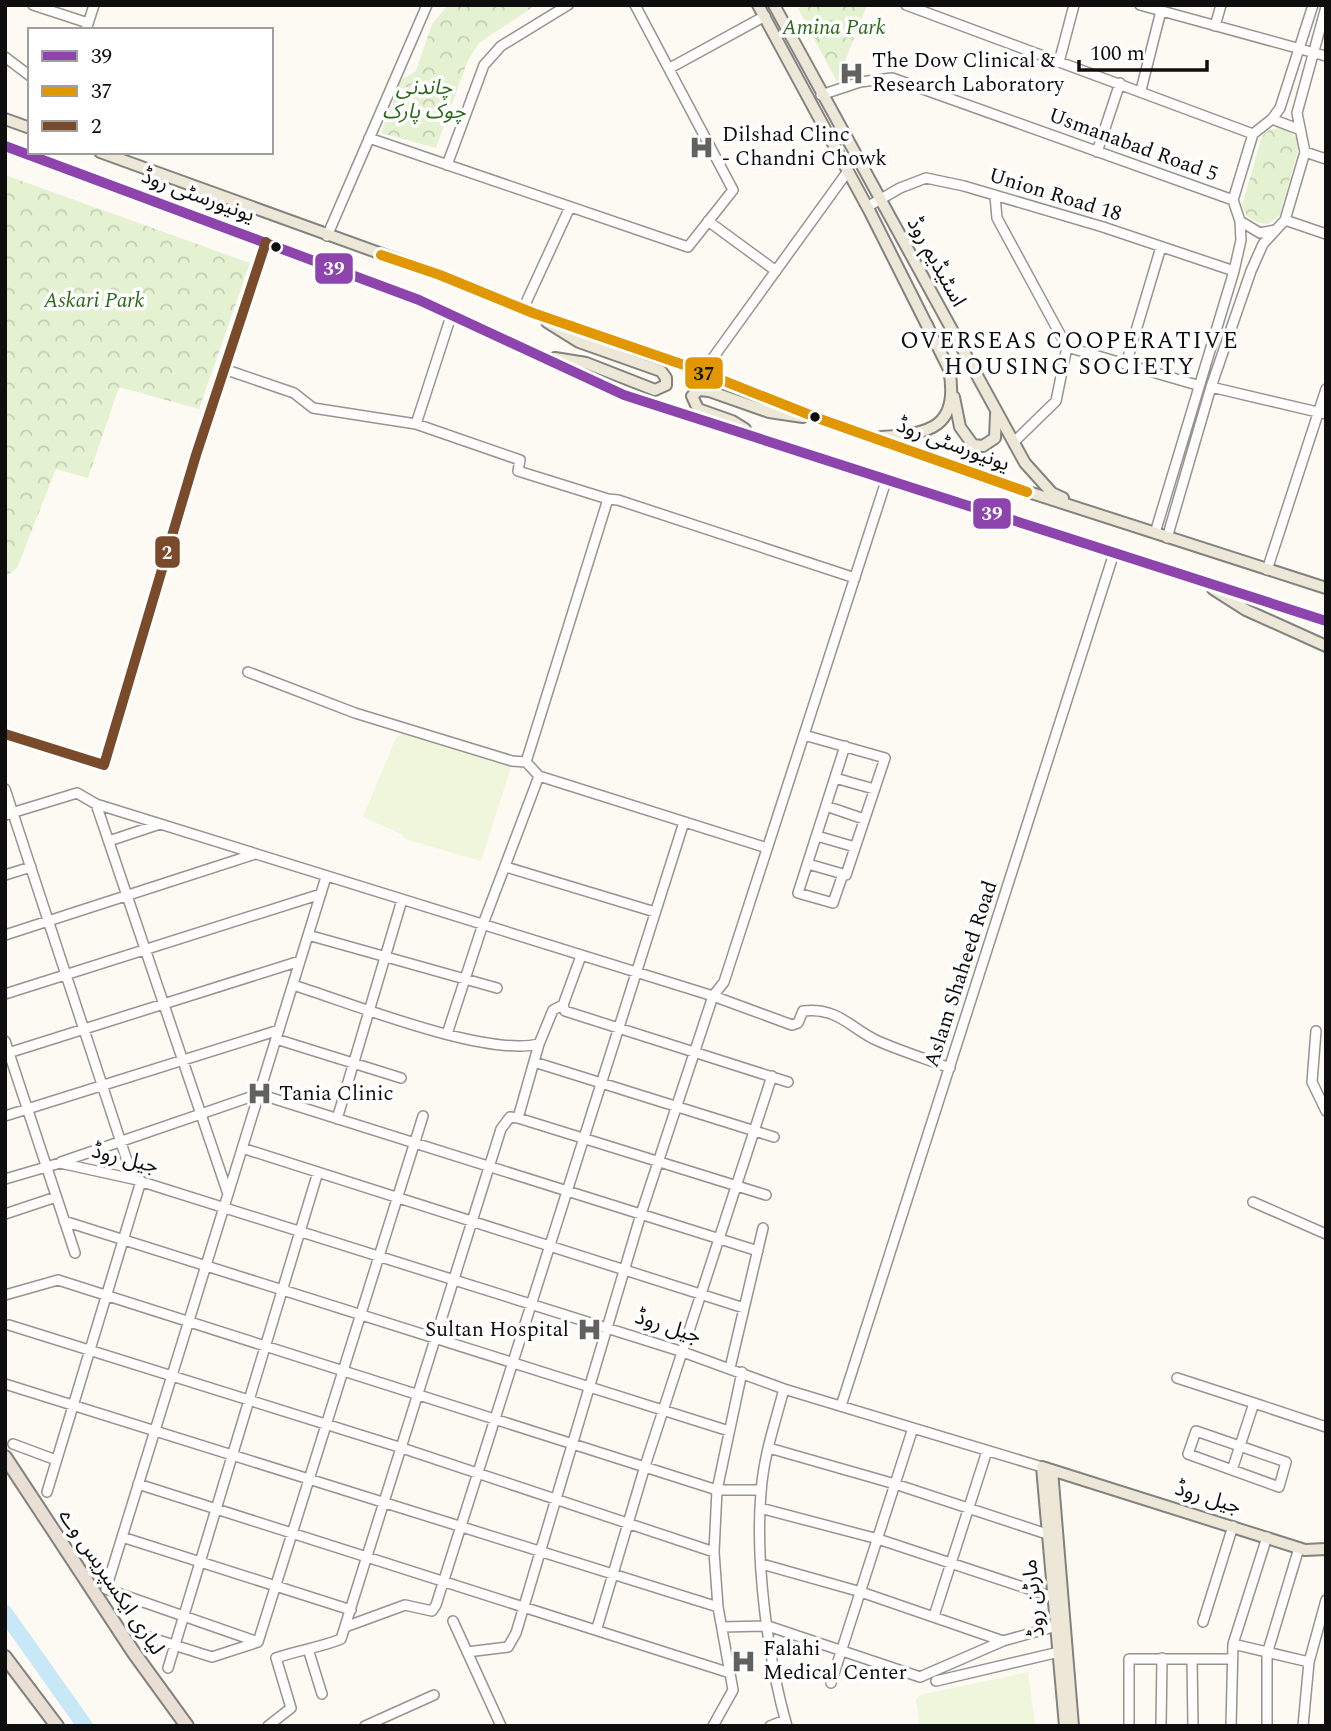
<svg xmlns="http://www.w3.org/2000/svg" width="1331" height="1731" viewBox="0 0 1331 1731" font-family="Spectral,'Noto Sans Arabic',serif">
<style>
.park{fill:url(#park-crowns)}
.pitch{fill:#eff6db}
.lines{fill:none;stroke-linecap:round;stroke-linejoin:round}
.river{stroke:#c8e8f7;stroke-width:16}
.minor-casing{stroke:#959491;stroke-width:12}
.major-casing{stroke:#82827e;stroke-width:14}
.highway-casing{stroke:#82827e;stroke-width:16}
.minor{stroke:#fffefd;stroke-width:9}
.major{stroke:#ede7d8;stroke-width:10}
.highway{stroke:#eadfd5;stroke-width:12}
.bus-1-casing{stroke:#fff;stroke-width:16}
.bus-2-casing{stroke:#fff;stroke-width:16}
.bus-3-casing{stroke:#fff;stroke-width:16}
.bus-1{stroke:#8e44ad;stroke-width:10}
.bus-2{stroke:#e09701;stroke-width:10}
.bus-3{stroke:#7a4b2a;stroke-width:10}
.bus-dot{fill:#0e0e0e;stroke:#fff;stroke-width:2.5}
.labels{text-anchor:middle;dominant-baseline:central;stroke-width:7;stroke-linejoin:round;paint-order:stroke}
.park-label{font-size:21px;font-style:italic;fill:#2d691b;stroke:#fff}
.poi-label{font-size:21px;fill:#0e0e0e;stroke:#fff;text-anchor:start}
.street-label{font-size:21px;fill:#0e0e0e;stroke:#fff}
.neighbourhood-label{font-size:23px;letter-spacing:2px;fill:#0e0e0e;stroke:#fff}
.line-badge{stroke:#fff;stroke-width:2.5}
.badge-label{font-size:19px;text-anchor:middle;font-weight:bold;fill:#fff}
.pale-badge-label{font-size:19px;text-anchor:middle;font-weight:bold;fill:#111}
</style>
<defs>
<pattern id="park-crowns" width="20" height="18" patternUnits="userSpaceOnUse" patternTransform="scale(1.75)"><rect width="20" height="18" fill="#e5f2d2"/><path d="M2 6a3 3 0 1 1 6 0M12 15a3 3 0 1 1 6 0" fill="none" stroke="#c3ceb3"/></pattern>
</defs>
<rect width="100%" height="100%" fill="#fcfaf2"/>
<path class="park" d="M448 5H536L479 43 468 60 436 148 381 133 401 80 416 71 432 24Z
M807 5H867L837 82 798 8Z
M1285 127 1297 139 1298 150 1280 215 1268 224C1254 223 1247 219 1242 206L1262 136 1269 130Z
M5 175 250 263 199 409 119 387 88 478 56 469 17 568 5 577Z"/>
<path class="pitch" d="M404 732 511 767 481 861 405 839 401 834 363 817 396 738Z
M1028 1672 1035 1726H920L916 1699 920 1695Z"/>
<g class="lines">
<path class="river" d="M5 1613 85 1726"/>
<defs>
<path id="minor" d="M33 5 88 23
M906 5 1253 134
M1140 5 1326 56
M1215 26 1221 5
M86 30 94 5
M5 57 30 76
M1059 62 1074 5
M670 68 765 16
M1141 90 1161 11
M821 95 860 82 892 78 1233 200
M1272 119 1298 129
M369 138 688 247 733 190 635 5
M1097 152 1120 83
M1305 152 1326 159
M447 165 484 65 501 46 568 5
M995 196 997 218 1067 347 1197 385
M867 207 900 188 926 178 964 186 1103 227 1234 271
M1285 220 1326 234
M708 221 776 271
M1240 221 1260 233 1275 230
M327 236 427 5
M523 309 570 207
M1126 364 1161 247
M224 369 294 393 313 408 416 424 520 460 518 471 608 499 526 762 512 761 355 713 248 672
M702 373 848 171
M1211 387 1326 414
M416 424 451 316
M1014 442 1056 401 1067 347
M608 499 618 500 855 578
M1155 533 1234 271 1241 240 1240 221 1233 200 1253 134 1272 119 1280 108 1313 5
M1167 538 1211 387 1251 271 1263 244 1285 220 1305 152 1297 113 1326 7
M1267 570 1326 389
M5 734 104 765 196 455 266 242
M804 735 885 758 846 875 843 874 833 903 798 893 845 746
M526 762 539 776 767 848
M835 778 874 789
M5 789 133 1179
M96 804 228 1194
M826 806 864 819
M5 815 77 793 96 804 713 996 792 1025 798 1023 803 1011C839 1007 851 1029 878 1041 901 1051 926 1059 950 1068
M817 836 855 847
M109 841 160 824
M808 864 843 874
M506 867 655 912
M5 875 31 867
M5 935 255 854
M308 935 497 988
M293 985C351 1003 484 1057 539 1044
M5 994 321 894
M563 1005 565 1011 788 1082
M1316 1031 1312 1082 1326 1111
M447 1034 483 924 539 776
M276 1039 401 1078
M5 1041 75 1253
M5 1054 300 961
M534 1062 774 1137
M5 1116 279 1030
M518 1118 766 1195
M337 1119 402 900
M242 1148 744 1308
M61 1162 259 1094 758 1251
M5 1179 60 1163 133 1179 683 1352 784 1389 1042 1467
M1253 1202 1326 1234
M5 1214 56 1197
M64 1221 729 1431
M5 1295 58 1280 717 1490H761
M9 1325 402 1448 714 1552
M730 1368 763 1228
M1177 1378 1254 1403 1232 1470
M5 1384 718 1607
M784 1389C775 1423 763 1458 761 1493 755 1561 768 1660 787 1726
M1254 1403 1326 1427
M841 1406 1114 553
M1196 1431 1286 1462 1279 1487 1188 1454Z
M13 1444 56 1460
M769 1448 895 1484 1053 1536
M138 1484 730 1673
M47 1492 141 1181
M760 1508 878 1539 1059 1599
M122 1537 351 1610
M762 1564 861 1592 1003 1641
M934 1616 987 1451
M453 1621 501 1726
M1203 1622 1233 1526
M345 1627 405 1605 432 1611 436 1605 684 822
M722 1627 768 1626 920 1677 1003 1641 1057 1626
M597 1628 645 1466 772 1076
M139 1634 212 1657 258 1642
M258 1642 106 1589 326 877
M258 1642 423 1116
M1233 1644 1309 1662
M308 1649 322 1694
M467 1652 508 1647 516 1633 641 1214 713 996 724 982 887 478
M1192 1659 1193 1726
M168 1668 318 1172
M936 1681 1059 1652
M831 1683 913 1428
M268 1726 291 1708 276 1658C298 1650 319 1648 341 1639L501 1129 510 1117 518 1118 539 1044 553 1010 563 1005 581 956
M365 1726 434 1695
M713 1726 733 1690 718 1607 714 1552 717 1490 742 1372
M770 1726 785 1720
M1129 1726V1659H1232
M1161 1726 1162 1658
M1231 1726 1233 1644 1267 1537
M1267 1726V1654L1299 1548
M1303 1726 1309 1662 1326 1600"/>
<path id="major" d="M758 5 870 212 949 369C960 427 931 434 881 437
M774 5 1025 463 1052 493 1063 498
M5 119 30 128
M5 146 419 300 624 395 1326 621
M100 152 440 275 533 313 684 365 820 419 985 478 1326 588
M547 322 579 342 661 371 666 378V385L655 390 586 363 555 358
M954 397 960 427 973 445 983 446 995 438 996 414
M745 429 732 421 698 409 692 396 699 390 709 391 769 412 803 417
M1213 589 1246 610 1326 646
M1052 1470 1073 1726
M1065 1726 1042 1467 1305 1550 1326 1549"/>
<path id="highway" d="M5 1457 134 1653 187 1726
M5 1657 57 1726"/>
</defs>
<use href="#minor" class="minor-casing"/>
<use href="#major" class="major-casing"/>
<use href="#highway" class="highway-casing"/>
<use href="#minor" class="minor"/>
<use href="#major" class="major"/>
<use href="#highway" class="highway"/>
<defs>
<path id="bus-1" d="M5 146 419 300 624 395 1326 621"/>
<path id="bus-2" d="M381 255 440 275 533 313 684 365 820 419 1027 492"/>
<path id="bus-3" d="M5 734 104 765 196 455 266 242"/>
</defs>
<use href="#bus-1" class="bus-1-casing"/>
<use href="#bus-2" class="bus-2-casing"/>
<use href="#bus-3" class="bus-3-casing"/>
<use href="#bus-1" class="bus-1"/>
<use href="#bus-2" class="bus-2"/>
<use href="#bus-3" class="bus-3"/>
</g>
<defs>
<symbol id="hospital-bare" viewBox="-9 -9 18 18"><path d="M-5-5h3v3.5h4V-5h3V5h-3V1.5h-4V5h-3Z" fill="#61615e" stroke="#fff" stroke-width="2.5" paint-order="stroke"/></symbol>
</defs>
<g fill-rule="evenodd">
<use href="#hospital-bare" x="834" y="56" width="35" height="35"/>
<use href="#hospital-bare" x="684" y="130" width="35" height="35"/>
<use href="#hospital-bare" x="242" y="1076" width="35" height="35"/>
<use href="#hospital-bare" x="572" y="1312" width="35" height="35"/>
<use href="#hospital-bare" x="726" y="1644" width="35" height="35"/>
</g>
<g class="bus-dot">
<circle cx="276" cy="247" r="6"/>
<circle cx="815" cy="417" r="6"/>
</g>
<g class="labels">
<g class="park-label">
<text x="834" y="28">Amina Park</text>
<text x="424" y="88">چاندنی<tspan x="424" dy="24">چوک پارک</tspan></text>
<text x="94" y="301">Askari Park</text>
</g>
<g class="poi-label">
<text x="872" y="61">The Dow Clinical &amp;<tspan x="872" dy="24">Research Laboratory</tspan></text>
<text x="722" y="135">Dilshad Clinc<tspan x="722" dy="24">- Chandni Chowk</tspan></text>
<text x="279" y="1094">Tania Clinic</text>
<text x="569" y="1330" text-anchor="end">Sultan Hospital</text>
<text x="763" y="1649">Falahi<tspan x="763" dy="24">Medical Center</tspan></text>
</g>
<g class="street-label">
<text transform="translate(1133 145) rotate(20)">Usmanabad Road 5</text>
<text transform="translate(1055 195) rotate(17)">Union Road 18</text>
<text transform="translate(198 196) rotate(20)">یونیورسٹی روڈ</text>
<text transform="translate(936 262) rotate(61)">اسٹیڈیم روڈ</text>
<text transform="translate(953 445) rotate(20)">یونیورسٹی روڈ</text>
<text transform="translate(961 974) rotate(-72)">Aslam Shaheed Road</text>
<text transform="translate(125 1159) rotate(14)">جیل روڈ</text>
<text transform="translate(668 1327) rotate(18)">جیل روڈ</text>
<text transform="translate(1208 1498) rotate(17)">جیل روڈ</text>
<text transform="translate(111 1582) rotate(56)">لیاری ایکسپریس وے</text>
<text transform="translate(1034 1598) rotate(-96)">مارٹن روڈ</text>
</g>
<g class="neighbourhood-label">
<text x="1070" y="341">OVERSEAS COOPERATIVE<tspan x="1070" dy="26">HOUSING SOCIETY</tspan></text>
</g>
</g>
<g class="line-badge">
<rect x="314" y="252" width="40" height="33" rx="7" fill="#8e44ad"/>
<rect x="684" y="356" width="40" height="34" rx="7" fill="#e09701"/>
<rect x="972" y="497" width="40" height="33" rx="7" fill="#8e44ad"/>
<rect x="154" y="535" width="27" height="34" rx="7" fill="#7a4b2a"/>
</g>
<g class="badge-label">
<text x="334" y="275">39</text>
<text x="992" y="520">39</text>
<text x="167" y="559">2</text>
</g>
<g class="pale-badge-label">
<text x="704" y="380">37</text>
</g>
<rect width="1331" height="1731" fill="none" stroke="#0e0e0e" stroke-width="14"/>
<rect x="28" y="28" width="245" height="126" fill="#ffffff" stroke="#9f9f9f" stroke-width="2"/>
<rect x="42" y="51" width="35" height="10" fill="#8e44ad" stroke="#9f9f9f" stroke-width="2"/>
<text x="91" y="63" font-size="21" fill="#0e0e0e">39</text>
<rect x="42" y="86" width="35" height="10" fill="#e09701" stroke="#9f9f9f" stroke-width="2"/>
<text x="91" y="98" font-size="21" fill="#0e0e0e">37</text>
<rect x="42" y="121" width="35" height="10" fill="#7a4b2a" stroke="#9f9f9f" stroke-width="2"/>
<text x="91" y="133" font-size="21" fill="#0e0e0e">2</text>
<path d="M1079 60v10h128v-10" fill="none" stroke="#0e0e0e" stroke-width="3.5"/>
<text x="1090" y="60" font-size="21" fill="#0e0e0e" stroke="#ffffff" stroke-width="5" paint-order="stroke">100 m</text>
</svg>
